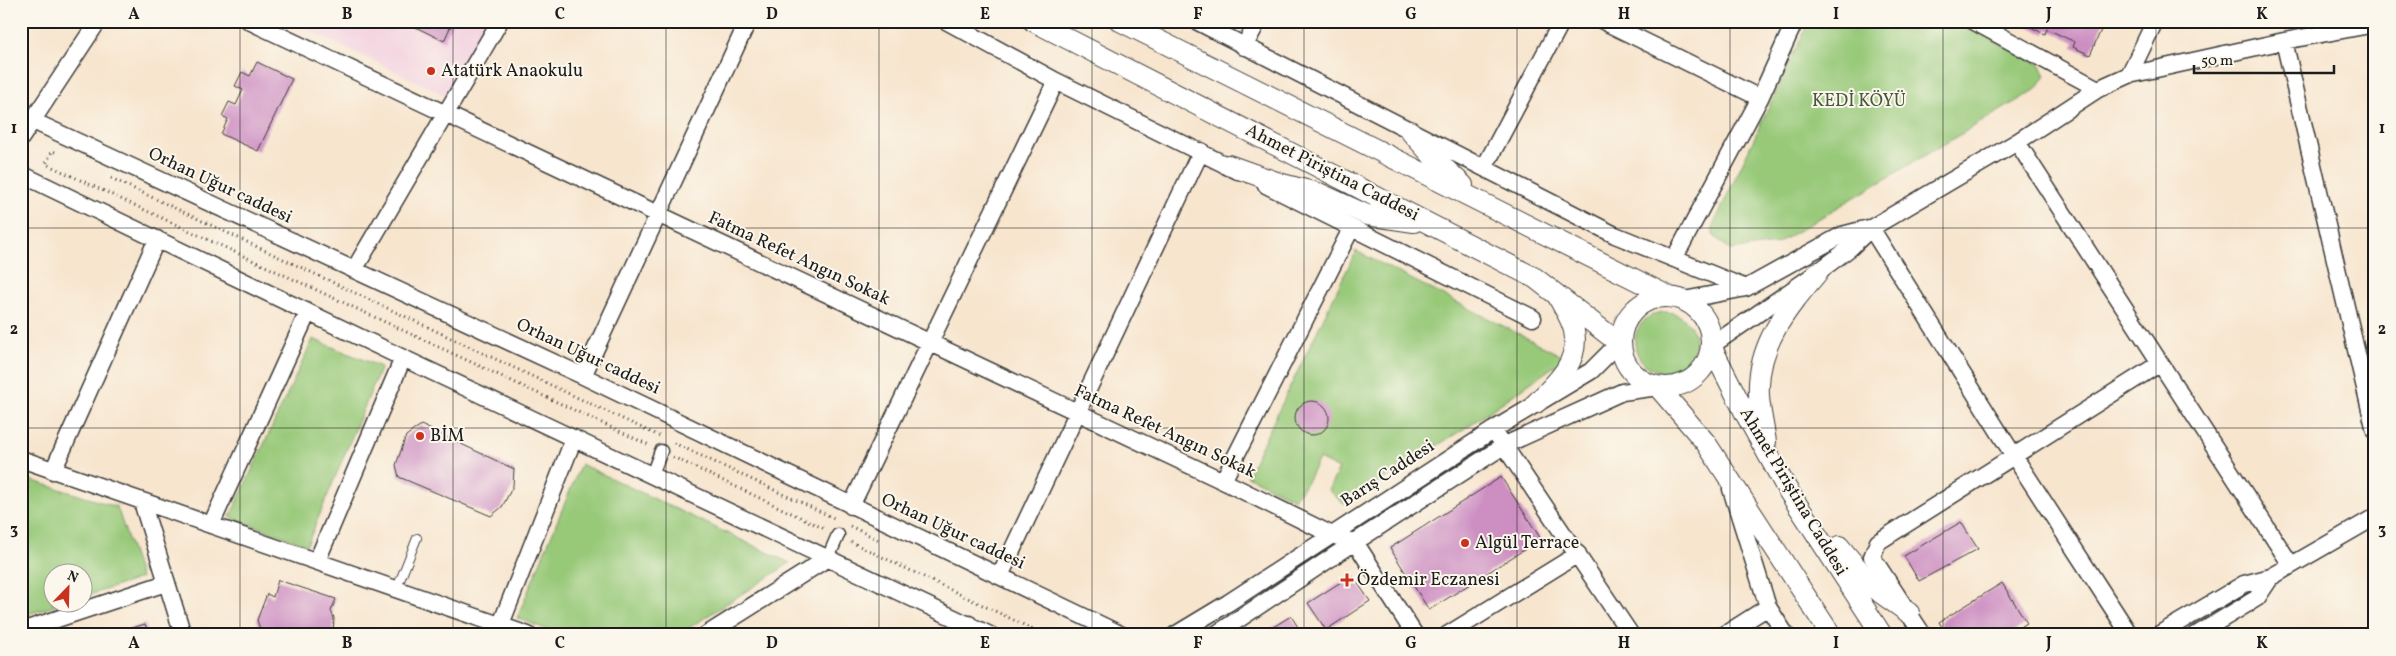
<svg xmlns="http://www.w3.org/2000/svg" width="2396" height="656" viewBox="0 0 2396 656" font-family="Vollkorn,serif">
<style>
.built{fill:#f3cfdf}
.green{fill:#98c979;stroke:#5a724a}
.building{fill:#cd8fc2}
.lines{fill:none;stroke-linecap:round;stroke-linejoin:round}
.service-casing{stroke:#3d3a37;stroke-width:10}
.pedestrian-casing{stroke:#3d3a37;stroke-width:15}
.minor-casing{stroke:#3d3a37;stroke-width:19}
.tertiary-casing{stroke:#3d3a37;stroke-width:22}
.path{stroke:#3d3a37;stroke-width:3;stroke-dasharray:1 4;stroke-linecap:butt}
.service{stroke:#fff;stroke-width:8}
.pedestrian{stroke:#fff;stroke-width:12}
.minor{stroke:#fff;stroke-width:16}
.tertiary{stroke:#fff;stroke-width:20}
.grid{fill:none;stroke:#1c1c1c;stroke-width:1;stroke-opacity:0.55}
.poi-dot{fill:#c8321e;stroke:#fbf7ec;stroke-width:2}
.labels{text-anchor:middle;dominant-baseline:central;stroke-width:4;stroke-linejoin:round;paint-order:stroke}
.poi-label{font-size:18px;fill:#1c1c1c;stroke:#fbf7ec;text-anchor:start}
.park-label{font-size:18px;fill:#47593d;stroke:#fbf7ec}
.street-label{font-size:18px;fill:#1c1c1c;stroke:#fbf7ec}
.neatline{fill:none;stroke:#1c1c1c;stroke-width:2}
.grid-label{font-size:16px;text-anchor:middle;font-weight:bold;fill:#1c1c1c}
</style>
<rect width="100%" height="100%" fill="#fbf7ec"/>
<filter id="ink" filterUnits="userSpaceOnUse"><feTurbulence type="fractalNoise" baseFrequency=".02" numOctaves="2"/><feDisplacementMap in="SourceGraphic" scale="10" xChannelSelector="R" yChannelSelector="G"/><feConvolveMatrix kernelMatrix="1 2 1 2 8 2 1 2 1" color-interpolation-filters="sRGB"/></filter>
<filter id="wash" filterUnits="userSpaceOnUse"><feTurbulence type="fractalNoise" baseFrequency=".0096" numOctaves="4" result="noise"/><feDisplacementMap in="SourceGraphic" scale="20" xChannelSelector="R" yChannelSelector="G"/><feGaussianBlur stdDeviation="1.12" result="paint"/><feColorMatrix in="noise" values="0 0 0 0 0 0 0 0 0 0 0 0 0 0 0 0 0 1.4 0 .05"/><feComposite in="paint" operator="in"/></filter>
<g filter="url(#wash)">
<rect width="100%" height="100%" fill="#f7e5ce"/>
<path class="built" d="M289 21H496L455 94 445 95Z"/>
<path class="green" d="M1809 21H1959L2041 65 2046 76 2035 90 1776 244 1730 250 1713 235V226Z
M1356 251 1566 358 1470 425 1344 504 1328 490 1339 469 1319 459 1308 480 1294 499 1247 476Z
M1635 342a30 30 0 1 1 60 0a30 30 0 1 1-60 0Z
M313 339 381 367 307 545 230 517Z
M581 464 790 563 678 635H561L517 618Z
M21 477 117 507 141 578 83 597 82 574H52V604H62L21 616Z"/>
<g id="blocks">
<path class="building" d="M403 21H453L444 41Z
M2022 21H2105L2090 55 2073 47 2075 42 2047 29 2045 34 2022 23Z
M257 62 292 79 258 151 221 134 228 119 222 116 229 102 236 105 243 90 235 86 242 72 250 76Z
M1295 418a17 17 0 1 1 34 0a17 17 0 1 1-34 0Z
M421 425 514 469 513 486 502 507 491 516 399 477 396 465 406 436Z
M1501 477 1541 539 1429 610 1390 548Z
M1961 522 1978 549 1919 581 1904 556Z
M1352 575 1370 601 1326 630 1308 603Z
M278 580 336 599 331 611 334 618 333 635H265L266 632 260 629 257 620 267 594 273 597Z
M2002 583 2027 623 2008 635H1947L1939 622Z
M1291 616 1303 635H1260Z
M145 624 149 635H112V634Z"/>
</g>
</g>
<g filter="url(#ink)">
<use href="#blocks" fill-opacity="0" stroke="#3d3a37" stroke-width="1"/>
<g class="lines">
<defs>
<path id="service" d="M397 588 417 538"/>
<path id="pedestrian" d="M652 475 661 451
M828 558 838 535"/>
<path id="minor" d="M249 21 1223 481 1332 535 1355 542 1415 635
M946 21 1056 81 1238 171
M1196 21 1615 235 1746 288
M1603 21 1760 98
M1973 21 2098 89
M2284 41 2375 431
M1244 47 1258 21
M2129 75 2155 21
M33 121 583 376 1122 635
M21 138 98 21
M2017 142 2291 565
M1484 168 1562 21
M21 174 403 358 990 635
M1266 185 1533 318
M1871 228 2014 456 2130 635
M1674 259 1760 98 1795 21
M354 270 500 21
M1684 300 1746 288 1842 235 1869 228
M1711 346 1818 272 1850 248 1871 228 2017 142 2098 89 2129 75 2284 41 2375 24
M583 376 748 21
M1499 438 1631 635
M21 459 528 635
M53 471 157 239
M1223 481 1351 229
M1731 489 1768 607 1786 635
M142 502 183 635
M851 506 1056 81
M211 525 308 312
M317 561 403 358
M1000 576 1201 151
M501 624 574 438
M21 631 166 583
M706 635 828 558
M951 635 969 624
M1175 635 1228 603 1493 430 1591 371 1619 343
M1215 635 1355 542 1505 445 1622 392 1658 387
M1447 635 1578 554
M1724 635 1768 607
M1923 635 1872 557 1878 542 2159 364
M2158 635 2244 584 2271 577
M2196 635 2257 598 2271 577 2375 517"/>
<path id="tertiary" d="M1033 21 1535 278 1619 343
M1120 21 1670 297
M1410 131 1437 161 1463 185
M1228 165 1282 184 1321 194 1367 215 1414 222
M1621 342a45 45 0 1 1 90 0a45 45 0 1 1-90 0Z
M1711 346 1746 415 1787 489 1882 635
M1658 387 1706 443 1831 635
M1536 403C1556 383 1580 362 1574 331 1572 320 1564 308 1559 299
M1766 442C1764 427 1760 412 1759 396 1756 345 1787 309 1818 272
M1839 546 1875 589 1909 613"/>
</defs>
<use href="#service" class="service-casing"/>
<use href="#pedestrian" class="pedestrian-casing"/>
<use href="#minor" class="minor-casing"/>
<use href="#tertiary" class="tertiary-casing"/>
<path class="path" d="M55 152 52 151 46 164 649 445
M111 178 659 436
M674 443 836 519
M673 457 825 529
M850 526 881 541
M851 542 1045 635"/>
<use href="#service" class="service"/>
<use href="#pedestrian" class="pedestrian"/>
<use href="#minor" class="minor"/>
<use href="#tertiary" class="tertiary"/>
</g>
</g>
<path class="grid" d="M240 21V635M453 21V635M666 21V635M879 21V635M1092 21V635M1304 21V635M1517 21V635M1730 21V635M1943 21V635M2156 21V635M21 228H2375M21 428H2375"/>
<g class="poi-dot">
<circle cx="431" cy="71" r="5"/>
<circle cx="420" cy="436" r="5"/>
<circle cx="1465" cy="543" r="5"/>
<path d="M1344.5 572.5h5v5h5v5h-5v5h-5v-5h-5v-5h5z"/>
</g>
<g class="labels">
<g class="poi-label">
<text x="441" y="71">Atatürk Anaokulu</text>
<text x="430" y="436">BİM</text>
<text x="1475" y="543">Algül Terrace</text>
<text x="1357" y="580">Özdemir Eczanesi</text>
</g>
<g class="park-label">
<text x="1859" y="101">KEDİ KÖYÜ</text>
</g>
<g class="street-label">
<text transform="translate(1332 173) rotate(27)">Ahmet Piriştina Caddesi</text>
<text transform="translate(220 186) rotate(25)">Orhan Uğur caddesi</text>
<text transform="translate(799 259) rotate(25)">Fatma Refet Angın Sokak</text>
<text transform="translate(588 357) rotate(25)">Orhan Uğur caddesi</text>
<text transform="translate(1165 432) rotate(25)">Fatma Refet Angın Sokak</text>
<text transform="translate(1388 474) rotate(-33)">Barış Caddesi</text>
<text transform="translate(1793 492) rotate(59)">Ahmet Piriştina Caddesi</text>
<text transform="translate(953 532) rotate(25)">Orhan Uğur caddesi</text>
</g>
</g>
<rect width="2396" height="656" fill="none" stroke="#fbf7ec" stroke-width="55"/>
<g transform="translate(68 588) rotate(23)"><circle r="24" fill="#fbf7ec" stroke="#a29f99"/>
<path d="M0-4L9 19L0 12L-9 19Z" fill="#c8321e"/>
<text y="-8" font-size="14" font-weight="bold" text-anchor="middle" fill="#1c1c1c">N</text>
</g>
<path d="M2194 65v8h140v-8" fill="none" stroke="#1c1c1c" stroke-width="2.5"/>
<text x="2201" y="65" font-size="15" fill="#1c1c1c" stroke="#fbf7ec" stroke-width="4" paint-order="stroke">50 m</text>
<rect x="28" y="28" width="2340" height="600" class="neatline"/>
<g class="grid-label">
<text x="134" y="19">A</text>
<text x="347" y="19">B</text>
<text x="560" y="19">C</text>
<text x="772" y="19">D</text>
<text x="985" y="19">E</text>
<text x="1198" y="19">F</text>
<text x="1411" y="19">G</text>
<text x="1624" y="19">H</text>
<text x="1836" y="19">I</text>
<text x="2049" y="19">J</text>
<text x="2262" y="19">K</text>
<text x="14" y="133">1</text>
<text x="2382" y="133">1</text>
<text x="14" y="334">2</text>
<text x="2382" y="334">2</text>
<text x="14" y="534">3</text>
<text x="2382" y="534">3</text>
<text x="134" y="648">A</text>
<text x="347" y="648">B</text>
<text x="560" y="648">C</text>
<text x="772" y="648">D</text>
<text x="985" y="648">E</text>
<text x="1198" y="648">F</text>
<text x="1411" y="648">G</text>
<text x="1624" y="648">H</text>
<text x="1836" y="648">I</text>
<text x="2049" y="648">J</text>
<text x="2262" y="648">K</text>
</g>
</svg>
